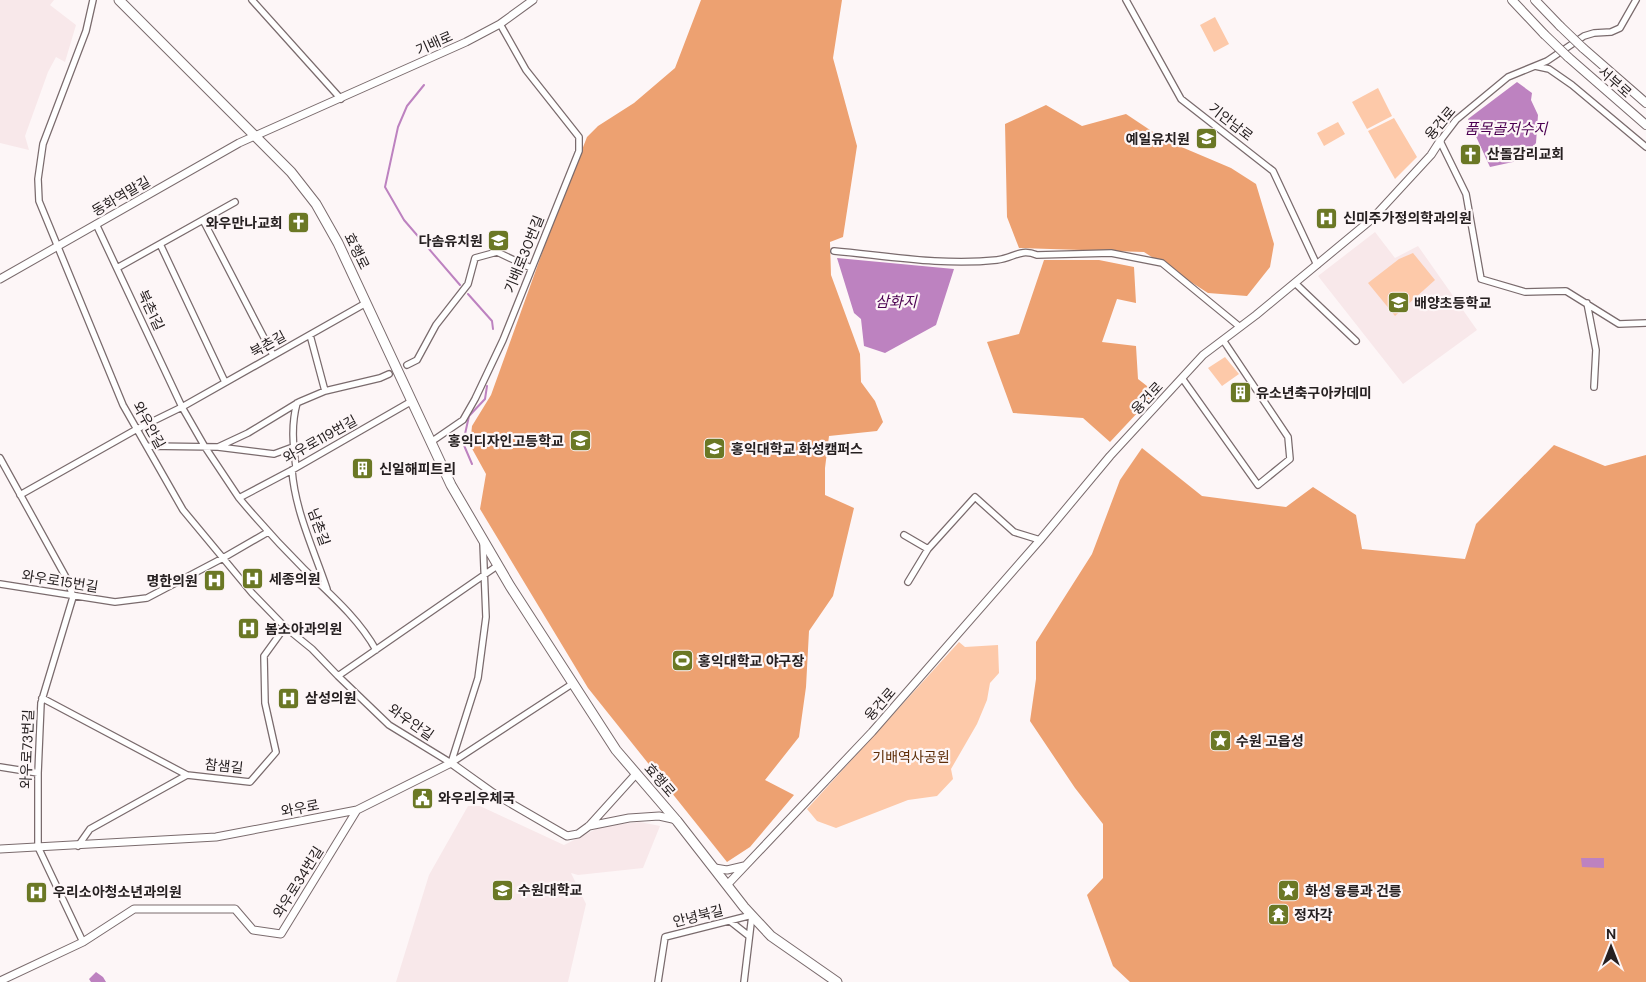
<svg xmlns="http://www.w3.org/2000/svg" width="1646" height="982" viewBox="0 0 1646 982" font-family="'DM Sans','Noto Sans KR',sans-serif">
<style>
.built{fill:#f8e8ea}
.green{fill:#fdc9a9}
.forest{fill:#eda171}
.water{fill:#bd82c0}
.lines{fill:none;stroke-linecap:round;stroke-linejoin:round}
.stream{stroke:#bd82c0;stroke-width:2}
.minor-tunnel{stroke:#d2cbcc;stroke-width:5.5;stroke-dasharray:5.5 3;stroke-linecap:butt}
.minor-casing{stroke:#7a6b6d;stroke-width:8}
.tertiary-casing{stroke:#7a6b6d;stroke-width:9}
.secondary-casing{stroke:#7a6b6d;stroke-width:10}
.primary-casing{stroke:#7a6b6d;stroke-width:11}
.minor{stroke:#fff;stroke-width:5.5}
.tertiary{stroke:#fff;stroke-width:7}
.secondary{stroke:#fff;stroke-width:8}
.primary{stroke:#fff;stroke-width:9}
.secondary-bridge-casing{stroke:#7a6b6d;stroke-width:10;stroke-linecap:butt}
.secondary-bridge{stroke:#fff;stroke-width:8}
.labels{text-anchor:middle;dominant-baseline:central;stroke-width:4.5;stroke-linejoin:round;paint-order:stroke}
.street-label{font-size:14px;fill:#262021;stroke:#fdf6f7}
.poi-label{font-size:14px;font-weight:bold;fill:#262021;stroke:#fdf6f7;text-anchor:start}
.park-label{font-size:14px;fill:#5e2e08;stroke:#fdf6f7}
.water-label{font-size:15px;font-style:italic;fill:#4b0051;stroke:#fdf6f7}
</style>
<rect width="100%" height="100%" fill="#fdf6f7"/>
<path class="built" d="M0 0H54L50 5 76 25 65 62 56 57 48 72 25 136 29 150 0 143Z
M1375 232 1395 258 1418 246 1477 330 1403 384 1318 276Z
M468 806H480L564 845 602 826 640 822 660 826 643 868 578 875 571 873 586 904 568 982H396L429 875Z"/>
<path class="green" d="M1215 17 1229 44 1214 52 1200 25Z
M1378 88 1392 116 1367 129 1352 102Z
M1394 118 1417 157 1395 179 1368 131Z
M1338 122 1345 134 1324 146 1317 133Z
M1413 253 1435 280 1395 316 1368 283 1399 259Z
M1225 357 1239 374 1222 386 1208 368Z
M959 642 965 647 998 645 999 673 990 683 987 700 977 724 951 769 953 779 937 796 908 800 836 828 817 821 807 809Z"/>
<path class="forest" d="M701 0H842L833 58 857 146 843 237 830 242 831 275 860 354 861 382 875 401 883 422 877 431 829 436 825 468V495L854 508 833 596 809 631 806 687 799 737 765 780 794 795 750 847 727 862 588 688 480 509 486 474 470 445 472 426 491 395 546 242 587 137 598 126 634 103 675 68Z
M1046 105 1082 126 1126 114 1165 140 1231 168 1256 184 1274 244 1270 267 1247 296 1208 293 1144 252 1019 248 1007 217 1005 124Z
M1044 260H1099L1134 267 1136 303 1117 299 1102 342 1136 346 1138 379 1156 393 1110 442 1083 418 1013 413 987 342 1019 334Z
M1554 445 1605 466 1646 455V982H1130L1113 966 1087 895 1103 878V824L1075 788 1030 721 1036 679V642L1092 554 1120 480 1142 448 1202 496 1286 507 1313 487 1356 515 1362 549 1465 559 1476 524Z"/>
<path class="water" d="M1517 82 1532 93 1531 100 1538 115 1536 143 1522 160 1490 167 1468 119Z
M837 258 954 269 936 325 885 353 864 346 861 319 854 313Z
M1581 858H1604V868L1582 867Z
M96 972 103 977 106 982H91L89 979Z"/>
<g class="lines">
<path class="stream" d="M424 85 407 106 398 127 385 187 404 220 460 285
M468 294 492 321 493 329
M472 464 463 443 469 416 485 399 487 386"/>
<path class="minor-tunnel" d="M389 374 407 365"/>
<defs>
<path id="minor" d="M93 0 86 31 43 144 38 179 39 201 123 405 183 510 252 593 285 627 312 649 338 676 389 725 451 763
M252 0 341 99
M1126 0 1181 99 1273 171 1317 265
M1636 0 1620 28 1611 32 1594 33 1584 36 1547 61 1508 77 1456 120 1440 141 1466 194 1481 279 1525 292 1566 291 1619 324 1646 323
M1535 66 1549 69 1572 85 1646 147
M203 220 273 355
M96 224 182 407 205 447 239 498 292 470 412 401
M160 244 225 382
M834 251C888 256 943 266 997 260 1014 258 1020 248 1037 255L1111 253 1162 263 1240 327
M117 268 235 202
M1295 283 1356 341
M1587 303 1596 350 1594 387
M310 335 325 391
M407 365 417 360 436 325 468 284 475 258 497 252 531 268
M1182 378 1258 485 1290 459 1288 437 1223 340
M431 442 463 420 475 399 503 340 579 151V137L526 70 500 24
M147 446 218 447 248 433 299 402 325 391 380 378 389 374
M218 447 274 454 293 447
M0 458 68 581 73 597 41 703 38 773V847L83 942
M296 467C293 445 291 425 297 403
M292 470C295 511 314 550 327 589
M20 495 137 429 182 407 366 303
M239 498C260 523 281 546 304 569 330 594 359 619 376 650
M904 535 928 549
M908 582 928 549 975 497 1014 532 1040 540
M0 584 115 602 147 598 223 558 268 532
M338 676 497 566
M42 698 187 775 250 782 276 752 265 703 264 656 285 627
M451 763 478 678 486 617 483 543
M451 763 572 684
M0 767 38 773
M78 846 90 829 187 775
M730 921 749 936
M658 982 665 937 752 915 744 982"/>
<path id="tertiary" d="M0 279 239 143 466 42 500 24 533 0
M589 826 629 818 659 816 677 820
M0 849 216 837 357 810 451 763 493 793 567 836 578 834 589 826 636 774
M715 868 727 870 744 866
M728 884 872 732 1040 540 1110 456 1203 355 1256 315 1372 219 1431 155 1440 141
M0 981 83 942 134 909H235L253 930 281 934 357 810"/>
<path id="secondary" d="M1512 0 1544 34
M1535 0 1560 26
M1583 48 1646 103
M1568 57 1646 125"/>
<path id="primary" d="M119 0 291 172 316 204 338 243 451 485 510 586 616 750 677 821 744 907 771 936 837 982"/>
</defs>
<use href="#minor" class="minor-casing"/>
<use href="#tertiary" class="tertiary-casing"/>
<use href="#secondary" class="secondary-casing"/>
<use href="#primary" class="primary-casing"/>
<use href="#minor" class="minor"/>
<use href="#tertiary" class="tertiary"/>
<use href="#secondary" class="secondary"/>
<use href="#primary" class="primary"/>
<defs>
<path id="secondary-bridge" d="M1560 26 1583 48
M1544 34 1568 57"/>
</defs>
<use href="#secondary-bridge" class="secondary-bridge-casing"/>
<use href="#secondary-bridge" class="secondary-bridge"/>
</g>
<defs>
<symbol id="school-square" viewBox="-11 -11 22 22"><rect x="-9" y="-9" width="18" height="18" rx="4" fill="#6b7825" stroke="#fdf6f7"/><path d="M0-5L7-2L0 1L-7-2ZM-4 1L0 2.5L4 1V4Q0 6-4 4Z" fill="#fff"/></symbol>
<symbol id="church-square" viewBox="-11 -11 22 22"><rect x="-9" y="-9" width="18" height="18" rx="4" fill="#6b7825" stroke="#fdf6f7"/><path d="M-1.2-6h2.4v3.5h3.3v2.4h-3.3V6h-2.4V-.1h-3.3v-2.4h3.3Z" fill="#fff"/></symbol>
<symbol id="hospital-square" viewBox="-11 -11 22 22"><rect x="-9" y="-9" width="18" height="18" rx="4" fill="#6b7825" stroke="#fdf6f7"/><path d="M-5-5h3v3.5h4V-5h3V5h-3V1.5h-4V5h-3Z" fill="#fff"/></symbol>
<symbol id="building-square" viewBox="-11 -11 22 22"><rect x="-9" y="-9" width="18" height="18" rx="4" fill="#6b7825" stroke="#fdf6f7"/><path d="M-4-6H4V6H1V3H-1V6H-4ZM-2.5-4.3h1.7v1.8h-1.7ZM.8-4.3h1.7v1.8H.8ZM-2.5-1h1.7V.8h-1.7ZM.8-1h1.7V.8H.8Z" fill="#fff"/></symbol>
<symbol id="university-square" viewBox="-11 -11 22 22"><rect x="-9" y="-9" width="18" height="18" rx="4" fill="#6b7825" stroke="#fdf6f7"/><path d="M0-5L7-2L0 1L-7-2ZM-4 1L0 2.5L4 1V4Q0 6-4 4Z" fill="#fff"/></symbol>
<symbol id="stadium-square" viewBox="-11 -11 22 22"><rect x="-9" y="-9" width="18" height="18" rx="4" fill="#6b7825" stroke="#fdf6f7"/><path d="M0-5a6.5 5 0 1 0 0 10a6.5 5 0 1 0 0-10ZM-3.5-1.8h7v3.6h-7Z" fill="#fff"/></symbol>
<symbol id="sight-square" viewBox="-11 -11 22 22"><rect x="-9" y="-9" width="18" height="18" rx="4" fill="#6b7825" stroke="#fdf6f7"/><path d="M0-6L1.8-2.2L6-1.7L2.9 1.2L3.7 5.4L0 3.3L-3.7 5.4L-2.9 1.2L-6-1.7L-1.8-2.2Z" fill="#fff"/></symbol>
<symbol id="civic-square" viewBox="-11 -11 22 22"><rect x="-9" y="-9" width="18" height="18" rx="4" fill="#6b7825" stroke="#fdf6f7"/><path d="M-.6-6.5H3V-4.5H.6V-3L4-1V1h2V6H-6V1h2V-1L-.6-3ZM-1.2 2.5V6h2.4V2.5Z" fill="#fff"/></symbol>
<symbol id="temple-square" viewBox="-11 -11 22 22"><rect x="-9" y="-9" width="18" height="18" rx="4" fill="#6b7825" stroke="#fdf6f7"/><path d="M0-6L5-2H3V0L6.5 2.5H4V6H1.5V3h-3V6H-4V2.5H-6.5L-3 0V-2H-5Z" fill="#fff"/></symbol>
</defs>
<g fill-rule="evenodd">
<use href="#school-square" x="1194" y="126" width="25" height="25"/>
<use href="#church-square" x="1458" y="142" width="25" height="25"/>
<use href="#hospital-square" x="1314" y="206" width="25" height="25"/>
<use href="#church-square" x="286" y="210" width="25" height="25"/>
<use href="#school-square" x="486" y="228" width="25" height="25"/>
<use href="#school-square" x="1386" y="290" width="25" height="25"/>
<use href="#building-square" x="1228" y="380" width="25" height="25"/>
<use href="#school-square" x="568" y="428" width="25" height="25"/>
<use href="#university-square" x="702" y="436" width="25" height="25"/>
<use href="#building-square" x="350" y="456" width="25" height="25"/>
<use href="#hospital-square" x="240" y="566" width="25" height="25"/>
<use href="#hospital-square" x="202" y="568" width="25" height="25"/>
<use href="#hospital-square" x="236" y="616" width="25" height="25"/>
<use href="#stadium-square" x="670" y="648" width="25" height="25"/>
<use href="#hospital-square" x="276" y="686" width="25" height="25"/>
<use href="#sight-square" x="1208" y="728" width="25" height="25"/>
<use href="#civic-square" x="410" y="786" width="25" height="25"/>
<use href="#university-square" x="490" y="878" width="25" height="25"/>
<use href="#sight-square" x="1276" y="878" width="25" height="25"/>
<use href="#hospital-square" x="24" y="880" width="25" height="25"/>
<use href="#temple-square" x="1266" y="902" width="25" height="25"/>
</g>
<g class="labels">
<g class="street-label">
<text transform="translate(434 43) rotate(-24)">기배로</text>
<text transform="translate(1615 82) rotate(42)">서부로</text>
<text transform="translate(1231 122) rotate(38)">기안남로</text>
<text transform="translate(1440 123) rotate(-50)">융건로</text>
<text transform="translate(121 196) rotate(-30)">동화역말길</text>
<text transform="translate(357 251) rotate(64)">효행로</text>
<text transform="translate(524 254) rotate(-68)">기배로30번길</text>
<text transform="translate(151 310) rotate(65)">북촌1길</text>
<text transform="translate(268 344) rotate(-29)">북촌길</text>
<text transform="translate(1147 398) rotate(-47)">융건로</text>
<text transform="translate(149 425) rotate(61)">와우안길</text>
<text transform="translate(320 439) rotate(-29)">와우로119번길</text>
<text transform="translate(319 527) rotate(70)">남촌길</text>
<text transform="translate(60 581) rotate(9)">와우로15번길</text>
<text transform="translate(880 704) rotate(-49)">융건로</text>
<text transform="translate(411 722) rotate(35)">와우안길</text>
<text transform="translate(27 749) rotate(-88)">와우로73번길</text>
<text transform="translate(224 766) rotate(6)">참샘길</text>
<text transform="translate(660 780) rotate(49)">효행로</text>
<text transform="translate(300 808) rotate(-11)">와우로</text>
<text transform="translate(298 882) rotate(-58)">와우로34번길</text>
<text transform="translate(698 916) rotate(-14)">안녕북길</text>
</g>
<g class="poi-label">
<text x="1190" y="139" text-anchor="end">예일유치원</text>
<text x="1487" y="154">산돌감리교회</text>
<text x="1343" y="218">신미주가정의학과의원</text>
<text x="283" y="223" text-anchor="end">와우만나교회</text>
<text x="483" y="241" text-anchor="end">다솜유치원</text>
<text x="1414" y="303">배양초등학교</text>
<text x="1256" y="393">유소년축구아카데미</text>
<text x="564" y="441" text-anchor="end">홍익디자인고등학교</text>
<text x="731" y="449">홍익대학교 화성캠퍼스</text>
<text x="379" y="469">신일해피트리</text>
<text x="269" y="579">세종의원</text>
<text x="198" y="581" text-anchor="end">명한의원</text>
<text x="265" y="629">봄소아과의원</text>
<text x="698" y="661">홍익대학교 야구장</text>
<text x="305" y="698">삼성의원</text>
<text x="1236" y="741">수원 고읍성</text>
<text x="438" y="798">와우리우체국</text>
<text x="518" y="890">수원대학교</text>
<text x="1305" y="891">화성 융릉과 건릉</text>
<text x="53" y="892">우리소아청소년과의원</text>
<text x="1294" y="915">정자각</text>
</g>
<g class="park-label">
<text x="911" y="757">기배역사공원</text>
</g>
<g class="water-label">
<text x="1506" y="129">품목골저수지</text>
<text x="896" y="302">삼화지</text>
</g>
</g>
<g transform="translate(1611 947)" stroke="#fdf6f7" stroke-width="4" paint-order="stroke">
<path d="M0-4L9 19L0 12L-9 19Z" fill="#262021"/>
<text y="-8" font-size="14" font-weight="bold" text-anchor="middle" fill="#262021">N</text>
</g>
</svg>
